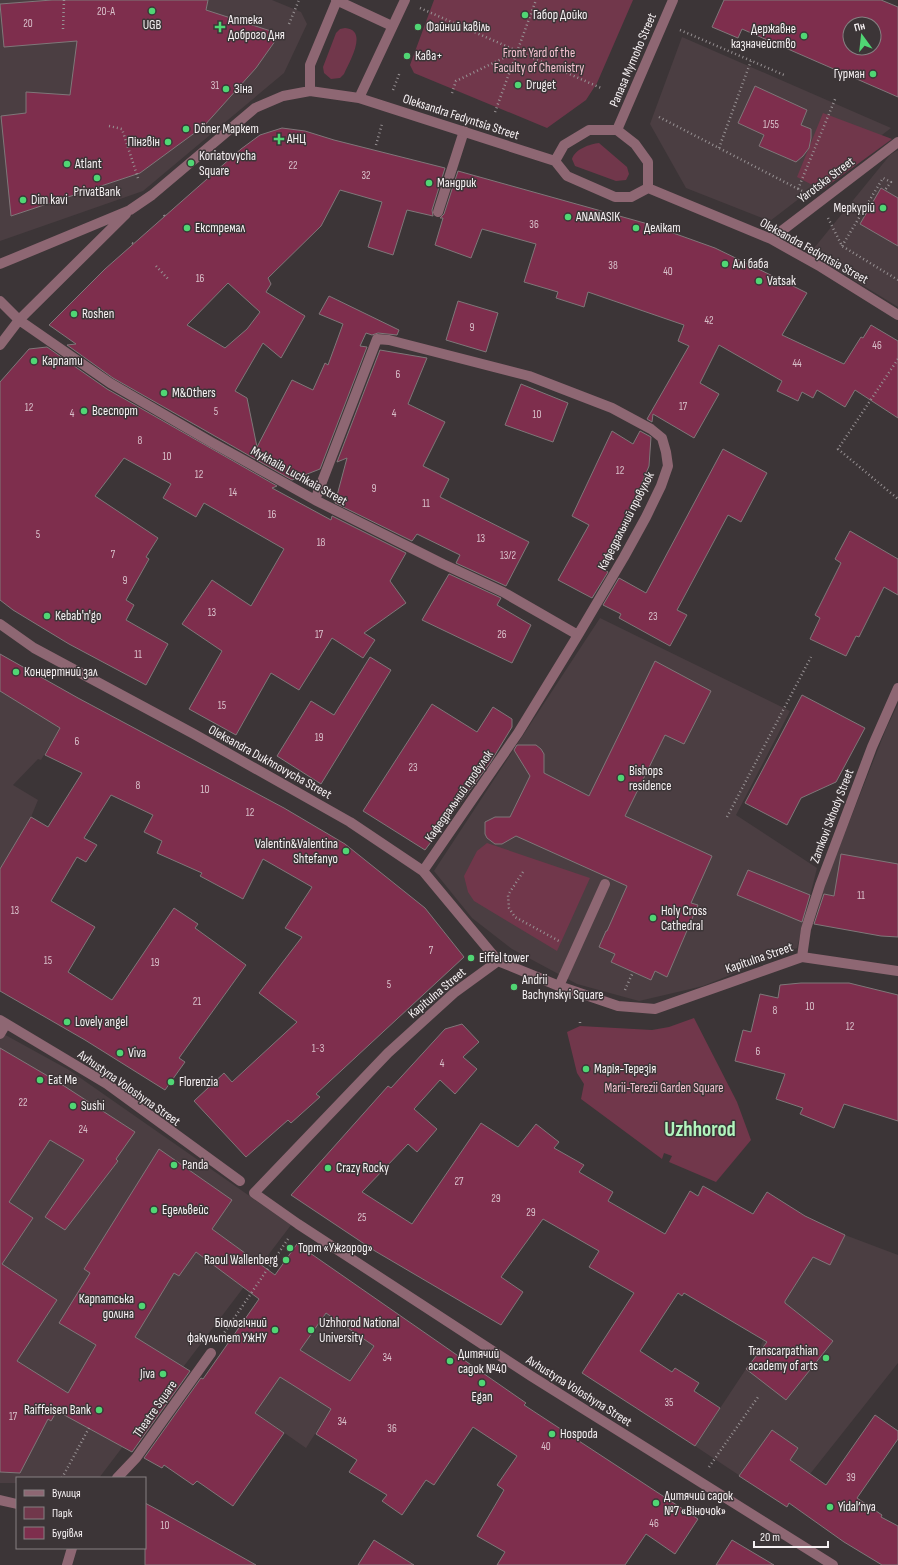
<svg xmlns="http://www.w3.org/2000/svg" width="898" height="1565" viewBox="0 0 898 1565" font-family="'Sofia Sans Condensed',sans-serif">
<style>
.built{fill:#4b3e42}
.green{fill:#71374b}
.building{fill:#7e2e4d;stroke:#7f7779;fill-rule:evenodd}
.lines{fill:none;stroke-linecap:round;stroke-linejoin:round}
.path{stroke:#989294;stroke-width:2.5;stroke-dasharray:1 3;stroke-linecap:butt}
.service{stroke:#8e6773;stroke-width:10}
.pedestrian{stroke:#8e6773;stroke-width:10}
.minor{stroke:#8e6773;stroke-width:10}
.poi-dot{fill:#50d674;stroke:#3c3537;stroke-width:1.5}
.labels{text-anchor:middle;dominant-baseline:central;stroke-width:3;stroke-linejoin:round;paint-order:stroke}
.number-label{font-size:11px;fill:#d8c0ca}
.poi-label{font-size:13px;fill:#f6f1f3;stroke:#3c3537;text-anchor:start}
.park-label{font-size:13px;fill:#f3c2d0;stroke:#3c3537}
.street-label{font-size:13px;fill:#f6f1f3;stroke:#3c3537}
.town-label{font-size:21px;font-weight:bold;fill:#b2f4bd;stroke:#3c3537}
</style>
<rect width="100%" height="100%" fill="#3c3537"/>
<path class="built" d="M0 0H272L301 12 307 24 284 73 143 191 0 241Z
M682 37 891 128 770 221 686 188 650 124Z
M898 150V307L810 253 890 155Z
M600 618 790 711 736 815 817 868 797 948 703 986 639 1001 577 984 512 949 472 918 434 871Z
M0 654 78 698 41 760 38 759 13 785 38 800 31 817 0 869Z
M898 704V937L881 936 815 924 821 893 886 729Z
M0 1032 69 1070 291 1225 99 1478H17V1483H0Z
M790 1207 793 1210 845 1235 898 1255V1363L810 1474 787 1507 695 1446 746 1369 758 1353 763 1340 786 1301 762 1251Z
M297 1244 396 1314 349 1381 328 1368 331 1409 306 1448 204 1377Z"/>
<path class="green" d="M434 0H633L597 83 586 100 547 128 414 73 410 65Z
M345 28C369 30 349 62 344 74L340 78 331 79 324 73 323 67 336 33 340 29Z
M823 113 892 139 822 190 797 177Z
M599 143 627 167 629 174 626 180 616 181 575 166 572 159C575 149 590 144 599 143Z
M487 843 590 878 557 951 474 901 468 892 464 876 477 851Z
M694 1018 737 1102 751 1140 716 1182 669 1162 672 1156 664 1153 662 1159 581 1099 584 1084 577 1073 567 1032 580 1026 652 1030 669 1027Z"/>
<path class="building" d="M52 0H208L206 10 280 34 256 68 204 126 140 173 11 216 1 116 26 113V92L70 95 77 41 4 47 0 4Z
M724 0H881L898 7V97L742 29 738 38 712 27ZM850 24H874V48H850Z
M755 86 807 110 801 125 811 129V138L809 148 803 156 796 162 759 146 764 135 738 123Z
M282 128 305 131 334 140 445 168 432 210 433 216 407 210 393 255 368 247 382 202 340 190 321 226 268 278 271 284 266 292 305 316 281 358 263 343 235 391 247 398 257 447 292 380 313 390 325 363 328 365 343 324 319 314 329 296 399 330 397 335 378 333 372 335 366 333 360 346 367 347 320 469 292 480 113 378 67 345 76 344 49 325 105 269 241 149 260 135ZM228 283 260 312 247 329 225 348 187 325Z
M458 171 648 224 715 248 781 280 807 293 782 335 844 364 861 337 863 338 871 325 898 341V418L855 390 845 407 817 390 813 398 802 392 798 401 777 391 782 381 719 345 700 383 719 394 694 438 653 414 652 422 647 419 689 346 678 341 684 325 588 292 584 307 556 298 558 292 524 282 536 244 482 229 471 258 435 245 443 218H440L444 214Z
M881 188 898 198V246L860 224Z
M458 301 498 313 486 352 446 340Z
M47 347 107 389 277 486 272 488 331 520 332 516 406 553 390 581 406 603 364 633 375 640 363 658 332 638 299 690 271 673 236 735 189 709 222 651 182 624 212 580 251 606 284 549 204 503 196 517 163 498 171 484 124 458 95 496 158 538 146 557 149 559 126 600 134 605 126 620 168 644 146 685 69 644 13 610 0 600V382L29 349Z
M380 350 427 358 408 404 445 422 423 466 449 479 440 497 529 542 506 586 456 563 460 555 417 534 412 541 335 503 347 458 337 462Z
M521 384 568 403 553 442 505 425Z
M612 431 633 444 640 431 651 437 649 466 622 531 625 533 605 570 608 572 592 598 558 580 589 525 572 516Z
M723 449 767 473 741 522 728 515 677 610 687 615 670 646 619 618 621 614 603 605 619 578 646 593Z
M850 531 898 559V595L884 587 859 637 856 636 846 656 810 639 820 618 815 615 841 563 835 559Z
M449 574 501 598 497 605 531 625 512 663 422 620Z
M0 654 78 698 284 808 345 844 425 908 464 957 316 1094 320 1097 291 1123 288 1120 246 1157 194 1101 224 1073 232 1082 297 1022 259 993 302 937 285 928 312 887 263 859 243 899 200 876 202 873 157 853 162 841 144 832 153 815 111 795 84 838 97 845 86 862 77 857 51 901 95 927 68 972 112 1000 174 908 198 924 195 928 246 965 179 1058 185 1062 165 1090 85 1040 0 991V869L31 817 48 827 82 773 45 755 60 728 0 691Z
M370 657 391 670 321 784 277 756 311 701 334 715Z
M655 661 711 691 684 744 665 735 625 816 712 856 691 903 698 905 667 977 655 971 651 980 611 962 615 954 599 947 606 931H607L627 886 516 836 502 844H495L487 838 485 834V822L495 817H510L530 776 514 750 517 745H536L541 749 544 754V773L589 796Z
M802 695 865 728 836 782 801 798 787 825 745 803Z
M432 704 477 732 493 707 512 719V727L490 763 425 850 363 811Z
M841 854 898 864V937L881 936 814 924 824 894 834 896Z
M748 870 810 895 802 922 737 895Z
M801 983H849L898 995V1121L844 1104 834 1128 800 1114 803 1108 776 1099 785 1074 735 1061 743 1030 751 1032 760 994 778 998 780 985Z
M462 1024 479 1042 463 1057 477 1069 455 1094 440 1080 414 1109 437 1129 417 1152 408 1144 362 1192 412 1224 481 1123 518 1147 536 1124 559 1142 554 1148 584 1165 579 1172 613 1192 608 1201 665 1234 690 1191 698 1196 703 1186 753 1214 767 1192 805 1216 845 1235 830 1265 813 1257 785 1301V1303L833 1341 786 1400 746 1369 767 1342 684 1293 682 1296 678 1293 640 1351 672 1372 675 1368 699 1383 694 1391 720 1408 695 1446 582 1373 634 1293 589 1267 599 1251 543 1219 501 1277 523 1292 501 1325 375 1251 291 1195 388 1086 391 1088 445 1029Z
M0 1048 58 1082 135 1132 116 1159 118 1161 65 1230 45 1217 84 1160 50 1140 9 1202 33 1218 2 1264 57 1300 17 1361 68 1393 96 1345 59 1323 90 1273 84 1269 159 1149 232 1200 212 1229 275 1275 297 1244 526 1403 524 1405 698 1519 675 1554 646 1534 625 1565H497L505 1552 477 1536 504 1490 497 1485 517 1456 473 1427 434 1485 426 1480 402 1515 382 1501 387 1495 349 1472 357 1460 316 1434 331 1409 280 1377 255 1413 284 1433 233 1506 197 1481 193 1485 164 1465 162 1468 144 1458 201 1378 203 1379 259 1299 196 1252 179 1276 174 1273 135 1337 190 1371 132 1452 57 1411 51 1421 48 1419 20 1473 0 1472ZM326 1313 374 1346 350 1381 300 1350Z
M875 1415 898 1431V1439L857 1498 882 1515 881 1517 898 1526V1565H882L844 1542 789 1503 787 1507 739 1476 772 1430 798 1448 790 1460 826 1485Z
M145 1503 160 1511 256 1565H145Z
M374 1540 414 1565H358Z
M732 1540 774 1565H716Z"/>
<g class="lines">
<path class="path" d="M420 8 601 88
M289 24 299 0
M63 29 64 0
M680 30 784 75
M393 90 400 72
M452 93 456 81 516 52
M495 112 536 0
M659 117 804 192
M109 126 122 129 138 178
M376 145 382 124
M719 148 751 61
M798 189 836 97
M164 215 165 217
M828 218 842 246 898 280
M132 243 134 244
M842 246 883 178 891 182 885 190
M156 266 169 280
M898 359 838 449 898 499
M727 817 811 657
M523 872 508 895 509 908 515 917 559 941
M625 990 633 972
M580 1022V1026
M93 1106 97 1099
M220 1339 288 1239
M709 1467 758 1397
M62 1478 89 1428"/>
<path class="service" d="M438 212 464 131"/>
<path class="pedestrian" d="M0 1020 107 1084 240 1181
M0 1034 6 1024
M117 1478 136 1458 211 1353
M0 1500 17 1504
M67 1565 72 1548"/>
<path class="minor" d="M336 0 392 26
M310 91V65L337 0
M359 98 405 0
M617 130 673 0
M555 161 564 145 589 130H617L635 144 648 162V188
M555 161 567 176 615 197H631L648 188
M648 188 771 239 821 267 898 315
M771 239 898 142
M0 264 130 210 152 195 255 108 283 96 310 91 359 98 555 161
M0 301 19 320 110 383 211 442 315 500 443 564 503 592 578 635
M0 345 19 320 126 214
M315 500 377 339 389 340 529 376 612 408 651 429 662 438 666 452 668 466 661 486 646 517 624 557 578 635 518 733 423 871
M0 624 34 648 194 734 350 822 423 871 498 961 559 986 618 1006 655 1009 802 957 898 971
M802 957 806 929 820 885 872 747 898 688
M498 961 454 993 388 1053 254 1193 298 1224 531 1376 833 1565
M559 986 605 884"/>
</g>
<g class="poi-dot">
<circle cx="152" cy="11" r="4"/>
<circle cx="525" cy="15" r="4"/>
<path d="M218 21h4v4h4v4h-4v4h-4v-4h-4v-4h4z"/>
<circle cx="418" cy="27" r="4"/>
<circle cx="804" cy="36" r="4"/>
<circle cx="407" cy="56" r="4"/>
<circle cx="873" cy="74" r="4"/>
<circle cx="518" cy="85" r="4"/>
<circle cx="226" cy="89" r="4"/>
<circle cx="186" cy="129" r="4"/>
<path d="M277 133h4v4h4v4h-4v4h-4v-4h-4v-4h4z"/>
<circle cx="168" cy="142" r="4"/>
<circle cx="191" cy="163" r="4"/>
<circle cx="67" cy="164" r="4"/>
<circle cx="97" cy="178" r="4"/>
<circle cx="429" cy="183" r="4"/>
<circle cx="23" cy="200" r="4"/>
<circle cx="883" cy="208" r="4"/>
<circle cx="568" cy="217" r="4"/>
<circle cx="187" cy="228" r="4"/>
<circle cx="636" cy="228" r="4"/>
<circle cx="725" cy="264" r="4"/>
<circle cx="759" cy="281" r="4"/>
<circle cx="74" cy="314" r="4"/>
<circle cx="34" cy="361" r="4"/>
<circle cx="164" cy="393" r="4"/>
<circle cx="84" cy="411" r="4"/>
<circle cx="47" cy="616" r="4"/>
<circle cx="16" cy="672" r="4"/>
<circle cx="621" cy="778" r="4"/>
<circle cx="346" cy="851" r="4"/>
<circle cx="653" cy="918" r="4"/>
<circle cx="471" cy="958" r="4"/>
<circle cx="514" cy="987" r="4"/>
<circle cx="67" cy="1022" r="4"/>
<circle cx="120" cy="1053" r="4"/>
<circle cx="586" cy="1069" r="4"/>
<circle cx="40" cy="1080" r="4"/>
<circle cx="171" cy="1082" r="4"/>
<circle cx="73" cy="1106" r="4"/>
<circle cx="174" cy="1165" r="4"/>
<circle cx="328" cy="1168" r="4"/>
<circle cx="154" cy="1210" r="4"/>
<circle cx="290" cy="1248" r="4"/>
<circle cx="286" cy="1260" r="4"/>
<circle cx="142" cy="1306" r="4"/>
<circle cx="275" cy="1330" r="4"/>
<circle cx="311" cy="1330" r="4"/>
<circle cx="826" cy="1358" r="4"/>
<circle cx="450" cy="1361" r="4"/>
<circle cx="163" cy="1374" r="4"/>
<circle cx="482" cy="1383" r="4"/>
<circle cx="99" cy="1410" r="4"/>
<circle cx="552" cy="1434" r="4"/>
<circle cx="656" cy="1503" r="4"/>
<circle cx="830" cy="1507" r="4"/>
</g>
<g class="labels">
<g class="number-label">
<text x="106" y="11">20-А</text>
<text x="28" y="23">20</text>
<text x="215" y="85">31</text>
<text x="771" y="124">1/55</text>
<text x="293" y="165">22</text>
<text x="366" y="175">32</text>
<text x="534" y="224">36</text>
<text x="613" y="265">38</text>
<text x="668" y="271">40</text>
<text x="200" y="278">16</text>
<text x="709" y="320">42</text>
<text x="472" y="327">9</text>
<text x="877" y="345">46</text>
<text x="797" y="363">44</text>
<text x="398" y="374">6</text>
<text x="683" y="406">17</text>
<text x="29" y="407">12</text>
<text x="216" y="411">5</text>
<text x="72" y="413">4</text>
<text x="394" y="413">4</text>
<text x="537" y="414">10</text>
<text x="140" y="440">8</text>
<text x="167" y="456">10</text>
<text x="620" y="470">12</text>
<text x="199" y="474">12</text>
<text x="374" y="488">9</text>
<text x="233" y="492">14</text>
<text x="426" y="503">11</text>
<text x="272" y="514">16</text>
<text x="38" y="534">5</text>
<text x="481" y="538">13</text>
<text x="321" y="542">18</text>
<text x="113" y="554">7</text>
<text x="508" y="555">13/2</text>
<text x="125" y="580">9</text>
<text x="212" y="612">13</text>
<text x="653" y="616">23</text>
<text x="319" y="634">17</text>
<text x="502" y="634">26</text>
<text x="138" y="654">11</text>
<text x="222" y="705">15</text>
<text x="319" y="737">19</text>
<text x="77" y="741">6</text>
<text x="413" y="767">23</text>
<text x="138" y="785">8</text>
<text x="205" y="789">10</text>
<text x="250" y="812">12</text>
<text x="861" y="895">11</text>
<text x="15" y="910">13</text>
<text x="431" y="950">7</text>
<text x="48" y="960">15</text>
<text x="155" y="962">19</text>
<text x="389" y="984">5</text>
<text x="197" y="1001">21</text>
<text x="810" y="1006">10</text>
<text x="775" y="1010">8</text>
<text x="850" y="1026">12</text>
<text x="318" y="1048">1-3</text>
<text x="758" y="1051">6</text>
<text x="442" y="1063">4</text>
<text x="23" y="1102">22</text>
<text x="83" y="1129">24</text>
<text x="459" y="1181">27</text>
<text x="496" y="1198">29</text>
<text x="531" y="1212">29</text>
<text x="362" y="1217">25</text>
<text x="387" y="1357">34</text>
<text x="669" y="1402">35</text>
<text x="13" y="1416">17</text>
<text x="342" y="1421">34</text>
<text x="392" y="1428">36</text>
<text x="546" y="1446">40</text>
<text x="851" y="1477">39</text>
<text x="654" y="1523">46</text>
<text x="165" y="1525">10</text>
</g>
<g class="poi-label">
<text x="533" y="15">Габор Дойко</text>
<text x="228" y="20">Аптека<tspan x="228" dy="15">Доброго Дня</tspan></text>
<text x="152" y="25" text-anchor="middle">UGB</text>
<text x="426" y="27">Файний кавіль</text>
<text x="796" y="29" text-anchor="end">Державне<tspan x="796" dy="15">казначейство</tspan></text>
<text x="415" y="56">Кава+</text>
<text x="865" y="74" text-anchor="end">Гурман</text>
<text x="526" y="85">Druget</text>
<text x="234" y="89">Зіна</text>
<text x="194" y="129">Döner Маркет</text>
<text x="287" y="139">АНЦ</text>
<text x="160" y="142" text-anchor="end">Пінгвін</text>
<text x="199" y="156">Koriatovycha<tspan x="199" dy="15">Square</tspan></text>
<text x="75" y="164">Atlant</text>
<text x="437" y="183">Мандрик</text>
<text x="97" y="192" text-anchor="middle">PrivatBank</text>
<text x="31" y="200">Dim kavi</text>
<text x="875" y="208" text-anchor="end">Меркурій</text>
<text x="576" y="217">ANANASIK</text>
<text x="195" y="228">Екстремал</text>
<text x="644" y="228">Делікат</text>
<text x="733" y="264">Алі баба</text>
<text x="767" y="281">Vatsak</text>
<text x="82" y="314">Roshen</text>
<text x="42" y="361">Карпати</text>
<text x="172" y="393">M&amp;Others</text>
<text x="92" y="411">Всеспорт</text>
<text x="55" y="616">Kebab'n'go</text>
<text x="24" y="672">Концертний зал</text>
<text x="629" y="771">Bishops<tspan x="629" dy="15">residence</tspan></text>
<text x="338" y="844" text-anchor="end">Valentin&amp;Valentina<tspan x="338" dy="15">Shtefanyo</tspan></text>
<text x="661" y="911">Holy Cross<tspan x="661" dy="15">Cathedral</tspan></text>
<text x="479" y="958">Eiffel tower</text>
<text x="522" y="980">Andrii<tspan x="522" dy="15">Bachynskyi Square</tspan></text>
<text x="75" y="1022">Lovely angel</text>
<text x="128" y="1053">Viva</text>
<text x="594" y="1069">Марія-Терезія</text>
<text x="48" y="1080">Eat Me</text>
<text x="179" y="1082">Florenzia</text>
<text x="81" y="1106">Sushi</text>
<text x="182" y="1165">Panda</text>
<text x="336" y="1168">Crazy Rocky</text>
<text x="162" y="1210">Едельвейс</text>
<text x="298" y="1248">Торт «Ужгород»</text>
<text x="278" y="1260" text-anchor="end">Raoul Wallenberg</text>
<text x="134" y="1299" text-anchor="end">Карпатська<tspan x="134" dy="15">долина</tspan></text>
<text x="267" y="1323" text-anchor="end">Біологічний<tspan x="267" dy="15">факультет УжНУ</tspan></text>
<text x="319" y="1323">Uzhhorod National<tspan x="319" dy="15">University</tspan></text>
<text x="818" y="1351" text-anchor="end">Transcarpathian<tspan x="818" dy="15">academy of arts</tspan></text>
<text x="458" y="1354">Дитячий<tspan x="458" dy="15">садок №40</tspan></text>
<text x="155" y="1374" text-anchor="end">Jiva</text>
<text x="482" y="1397" text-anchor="middle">Egan</text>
<text x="91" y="1410" text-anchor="end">Raiffeisen Bank</text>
<text x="560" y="1434">Hospoda</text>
<text x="664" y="1496">Дитячий садок<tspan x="664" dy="15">№7 «Віночок»</tspan></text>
<text x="838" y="1507">Yidal’nya</text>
</g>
<g class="park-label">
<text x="539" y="53">Front Yard of the<tspan x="539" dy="15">Faculty of Chemistry</tspan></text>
<text x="664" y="1088">Marii-Terezii Garden Square</text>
</g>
<g class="street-label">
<text transform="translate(633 60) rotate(-67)">Panasa Myrnoho Street</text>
<text transform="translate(461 117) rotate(18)">Oleksandra Fedyntsia Street</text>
<text transform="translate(826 180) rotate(-37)">Yarotska Street</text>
<text transform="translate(814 251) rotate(29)">Oleksandra Fedyntsia Street</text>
<text transform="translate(299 476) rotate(29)">Mykhaila Luchkaia Street</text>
<text transform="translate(626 521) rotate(-63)">Кафедральний провулок</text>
<text transform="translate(270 762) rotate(29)">Oleksandra Dukhnovycha Street</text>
<text transform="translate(459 796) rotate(-55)">Кафедральний провулок</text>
<text transform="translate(832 816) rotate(-69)">Zamkovi Skhody Street</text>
<text transform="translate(759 958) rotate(-19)">Kapitulna Street</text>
<text transform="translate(437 993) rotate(-40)">Kapitulna Street</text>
<text transform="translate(129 1088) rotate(35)">Avhustyna Voloshyna Street</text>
<text transform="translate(579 1391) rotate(32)">Avhustyna Voloshyna Street</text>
<text transform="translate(155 1409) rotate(-55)">Theatre Square</text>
</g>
<g class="town-label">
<text x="700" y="1129">Uzhhorod</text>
</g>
</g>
<rect x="16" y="1477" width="130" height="72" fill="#3c3537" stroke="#868082"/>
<rect x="24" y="1490" width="20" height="6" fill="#8e6773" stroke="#868082"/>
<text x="52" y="1497" font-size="12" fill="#f6f1f3">Вулиця</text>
<rect x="24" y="1507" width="20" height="12" fill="#71374b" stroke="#868082"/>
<text x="52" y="1517" font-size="12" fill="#f6f1f3">Парк</text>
<rect x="24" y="1527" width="20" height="12" fill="#7e2e4d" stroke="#868082"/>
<text x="52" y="1537" font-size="12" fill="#f6f1f3">Будівля</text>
<g transform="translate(862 36) rotate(345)"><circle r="19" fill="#3c3537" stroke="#868082"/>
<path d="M0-3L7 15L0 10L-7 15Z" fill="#50d674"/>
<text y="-6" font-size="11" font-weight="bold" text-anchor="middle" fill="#f6f1f3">Пн</text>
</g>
<path d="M754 1541v6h74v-6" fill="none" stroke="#f6f1f3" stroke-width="2"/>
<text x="760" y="1541" font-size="12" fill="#f6f1f3" stroke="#3c3537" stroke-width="3" paint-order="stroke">20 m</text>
</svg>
